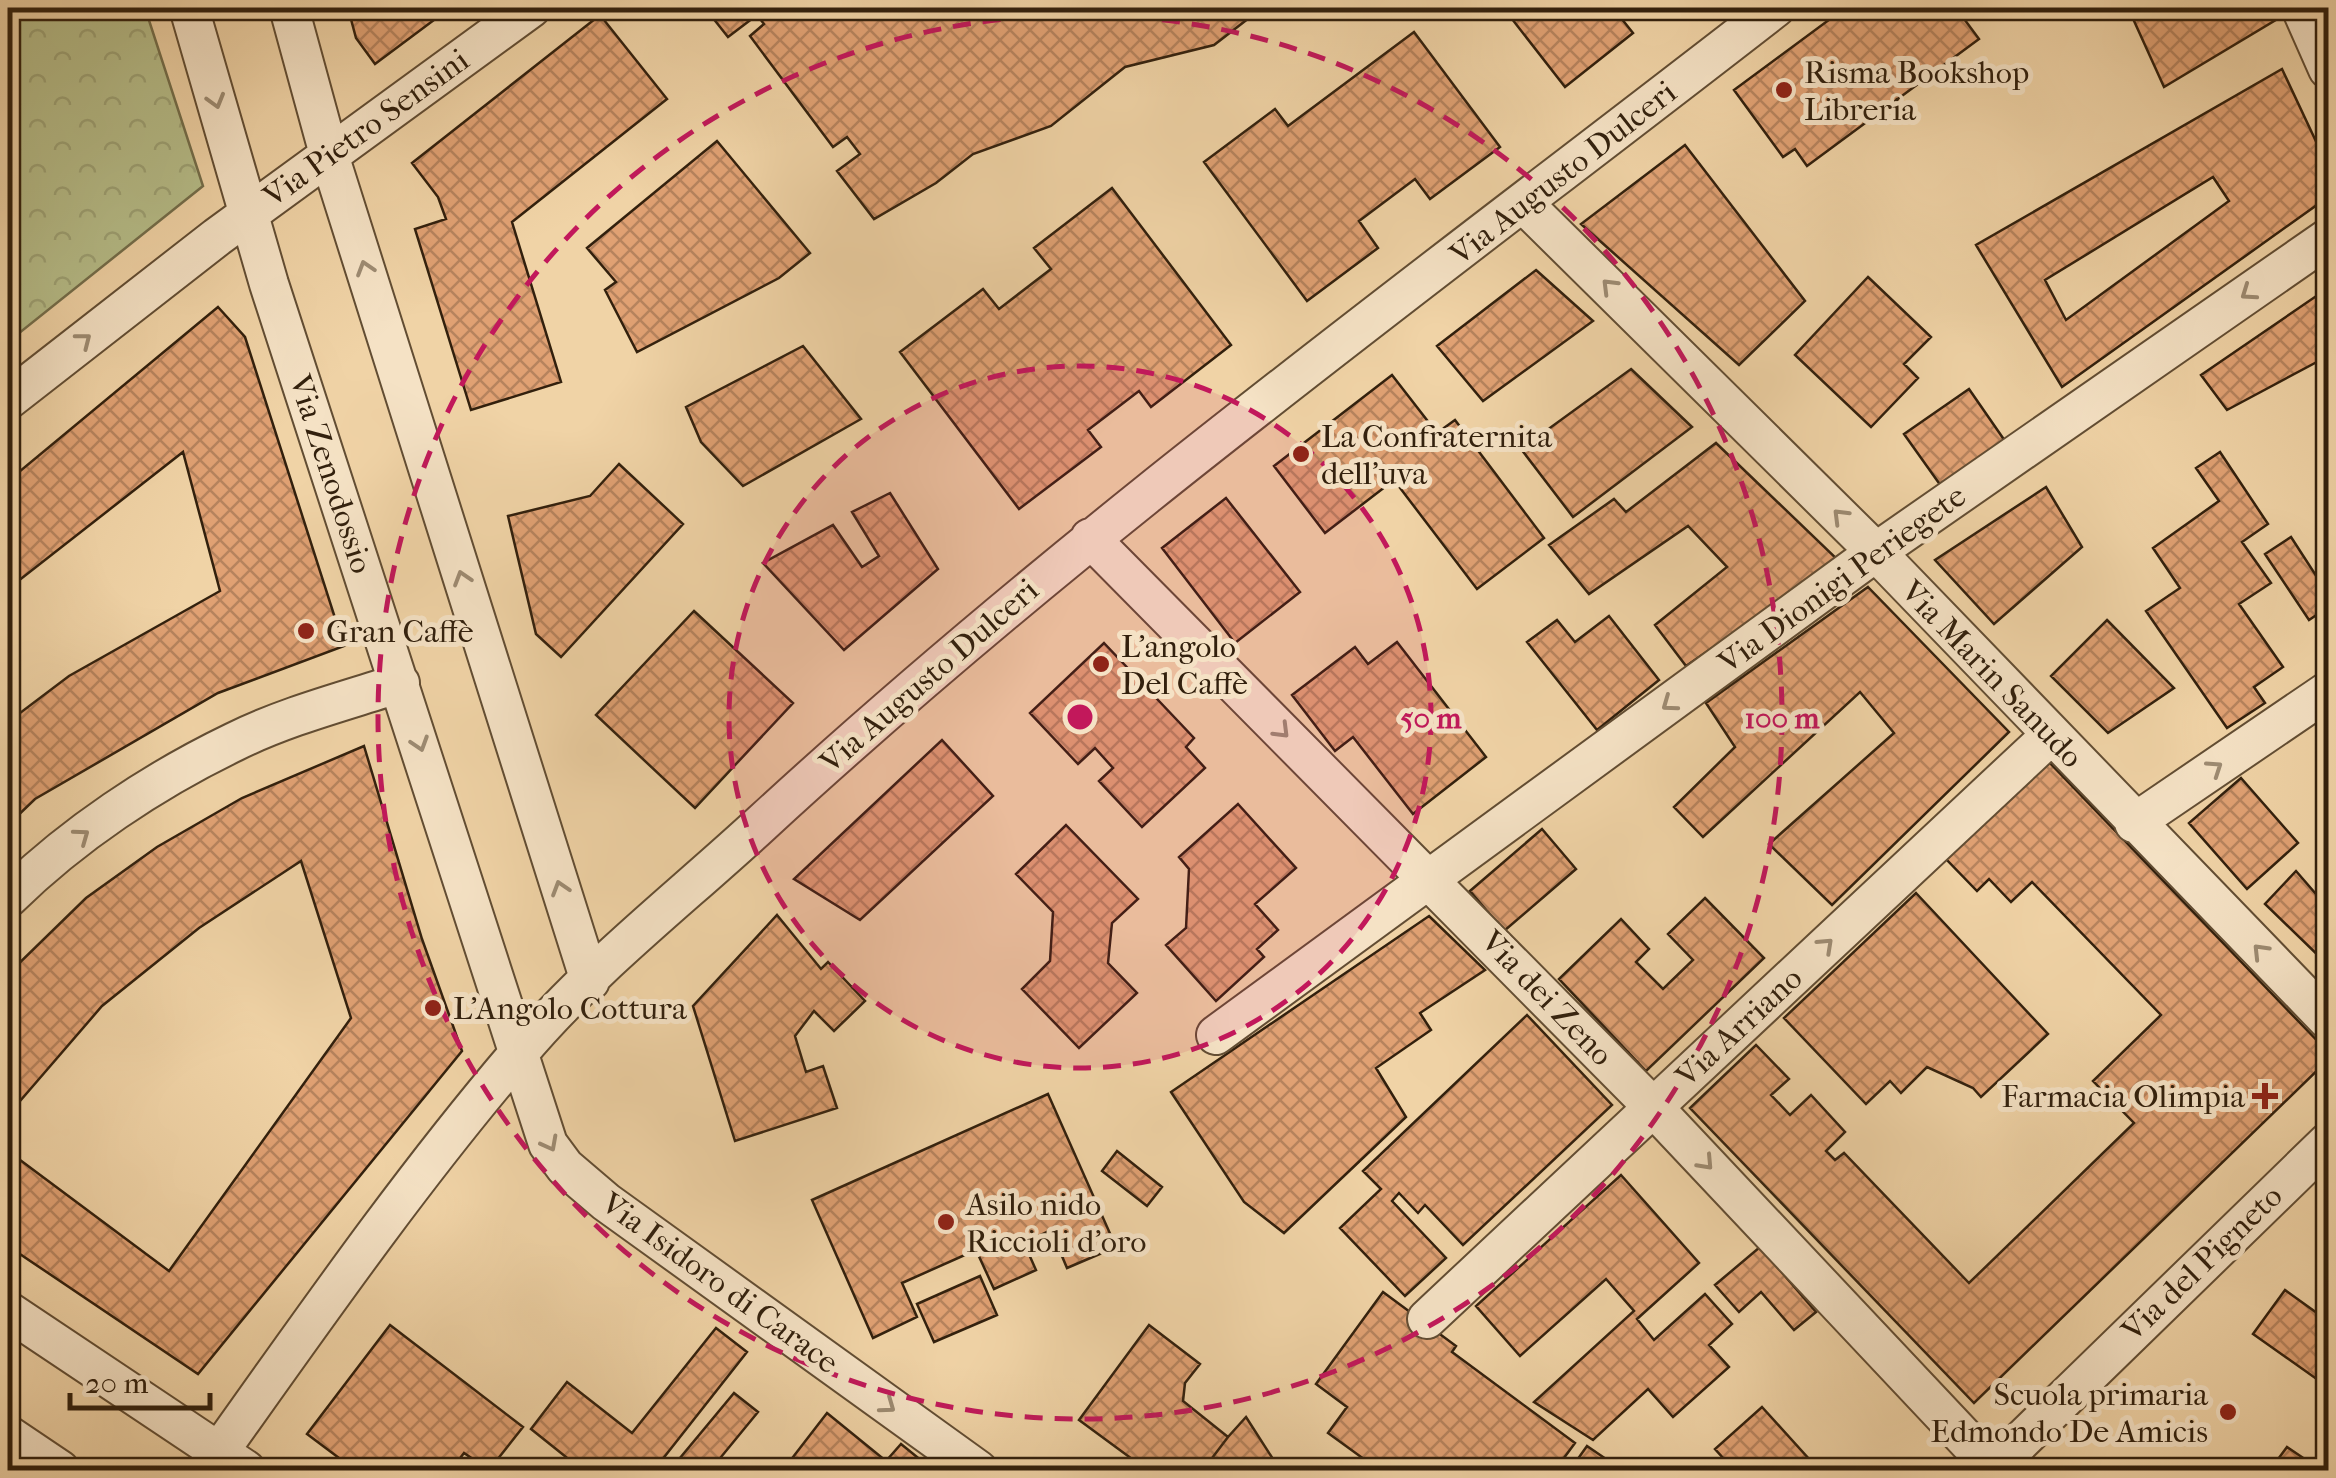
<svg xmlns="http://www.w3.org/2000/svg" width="2336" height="1478" viewBox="0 0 2336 1478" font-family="'IM FELL French Canon',serif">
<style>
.forest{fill:url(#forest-crowns);stroke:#746e4b;stroke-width:2.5}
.building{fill:url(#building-cross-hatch);stroke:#32200d;stroke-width:2.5;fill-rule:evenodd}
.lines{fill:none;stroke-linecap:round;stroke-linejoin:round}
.street-casing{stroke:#624d33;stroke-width:42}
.street{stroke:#f5e2c5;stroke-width:38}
.oneway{stroke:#9d8b72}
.ring{fill:none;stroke:#c2185b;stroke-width:5;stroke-dasharray:18 12}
.poi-dot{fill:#8f2418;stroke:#f5e2c5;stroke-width:4}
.labels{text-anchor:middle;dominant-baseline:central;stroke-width:10;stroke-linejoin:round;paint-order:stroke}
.poi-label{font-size:32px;fill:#32200d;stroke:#f5e2c5;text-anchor:start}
.street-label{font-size:32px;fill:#32200d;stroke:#f5e2c5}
.centre{fill:#c2185b;stroke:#f5e2c5;stroke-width:5}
.ring-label{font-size:30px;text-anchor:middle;font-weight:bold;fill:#c2185b;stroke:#f5e2c5;stroke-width:10;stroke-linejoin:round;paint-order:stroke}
</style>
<defs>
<pattern id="forest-crowns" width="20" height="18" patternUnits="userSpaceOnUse" patternTransform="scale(2.5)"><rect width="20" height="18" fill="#b6bd89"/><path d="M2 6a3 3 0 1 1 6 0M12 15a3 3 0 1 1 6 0" fill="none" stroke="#9da275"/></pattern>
<pattern id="building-cross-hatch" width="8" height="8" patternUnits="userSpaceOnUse" patternTransform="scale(2.5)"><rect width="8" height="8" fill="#e0a173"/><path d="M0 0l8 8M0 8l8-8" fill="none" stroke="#b6835d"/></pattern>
</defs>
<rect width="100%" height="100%" fill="#f0d3a6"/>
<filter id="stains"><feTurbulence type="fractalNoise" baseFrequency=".002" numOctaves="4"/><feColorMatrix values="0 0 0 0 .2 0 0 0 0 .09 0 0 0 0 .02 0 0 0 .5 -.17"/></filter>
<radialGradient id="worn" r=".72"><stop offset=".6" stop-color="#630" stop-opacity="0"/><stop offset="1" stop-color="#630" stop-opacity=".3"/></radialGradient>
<path class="forest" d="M8 8H145L203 186 8 342Z"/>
<path class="building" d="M348 8H450L375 64 356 38Z
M705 8H1262L1214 45 1125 67 1051 126 973 154 936 183 874 219 837 171 860 154 847 137 833 147 750 36 764 24 757 15 728 37Z
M1509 8H1613L1633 33 1565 87 1505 10Z
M1845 8H1956L1979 39 1807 166 1795 149 1783 157 1734 90Z
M2138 8H2273L2279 18 2164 87 2130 12Z
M600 15 667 99 512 222 561 382 471 410 415 229 446 219 438 197 412 163Z
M1414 32 1500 147 1430 199 1415 179 1359 221 1378 248 1307 301 1204 162 1275 109 1288 126Z
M2282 69 2328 167V197L2062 387 1976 245ZM2213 177 2229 201 2066 320 2045 280Z
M717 141 810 253 779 278 637 352 605 290 616 282 587 248Z
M1685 145 1805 301 1739 365 1581 224Z
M1112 188 1231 345 1151 407 1139 391 1088 430 1101 447 1019 509 900 352 983 289 999 309 1051 269 1034 248Z
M1536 270 1593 321 1483 401 1437 346Z
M1868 277 1931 337 1904 364 1918 378 1871 427 1795 355Z
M2328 288V356L2227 410 2201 375Z
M218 307 245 337 344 646 218 693 35 799 8 825V722L69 676 220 591 183 452 8 589V481Z
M803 346 861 419 743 486 701 442 686 407Z
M1631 369 1692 427 1573 517 1521 449Z
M1392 375 1437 433 1455 420 1544 538 1477 589 1394 480 1325 533 1274 466Z
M1969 389 2005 441 1941 486 1904 434Z
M1716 443 1839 561 1686 666 1655 625 1727 567 1688 526 1589 594 1549 545 1614 499 1626 512Z
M2220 452 2268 524 2242 542 2271 583 2239 604 2283 667 2254 687 2265 703 2227 728 2146 611 2180 588 2153 548 2219 501 2196 468Z
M619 464 683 524 561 657 536 634 508 516 590 496Z
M2046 487 2082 547 1994 624 1935 560Z
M890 493 938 569 844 650 763 563 833 525 862 567 879 556 852 512Z
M1226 498 1300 592 1235 643 1162 548Z
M2291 537 2328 594V607L2309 620 2265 554Z
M1868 587 2009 732 1832 905 1769 844 1894 733 1860 692 1703 837 1674 807 1735 747 1706 703Z
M694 611 793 703 695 808 596 715Z
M1609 616 1659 680 1597 730 1527 642 1557 620 1575 642Z
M2107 620 2174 688 2108 733 2051 676Z
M1397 642 1486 757 1413 814 1353 737 1335 751 1292 695 1355 647 1368 664Z
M1104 643 1194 738 1186 747 1205 768 1142 827 1099 781 1113 768 1095 748 1078 764 1030 713Z
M942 740 993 796 860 920 794 879Z
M364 746 422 939 462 1051 198 1374 8 1246V1151L169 1271 351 1018 301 861 199 928 102 1006 8 1115V974L86 898 157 847 242 798Z
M2048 761 2328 1052V1060L1974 1403 1690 1108 1756 1045 1789 1079 1771 1095 1790 1115 1811 1095 1845 1132 1826 1151 1835 1160 1844 1153 1969 1283 2134 1123 2093 1081 2161 1015 2032 882 2011 902 1989 879 1977 891 1946 859Z
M2241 778 2298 843 2247 889 2189 823Z
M1238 804 1296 868 1255 904 1278 930 1257 949 1264 957 1216 1001 1166 945 1186 928 1189 869 1179 857Z
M1066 825 1138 899 1112 923 1108 963 1137 993 1079 1048 1022 989 1050 961 1053 912 1016 874Z
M1542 829 1576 869 1504 931 1470 891Z
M2296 871 2328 908V965L2265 904Z
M1916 893 2048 1034 1981 1097 1973 1088 1927 1067 1901 1093 1890 1081 1866 1104 1784 1018Z
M1705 898 1764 958 1646 1071 1559 979 1621 919 1649 949 1636 962 1663 989 1693 960 1668 934Z
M777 915 821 969 828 962 865 1001 834 1031 814 1011 795 1036 806 1072 823 1066 837 1108 735 1141 693 1006Z
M1429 916 1485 970 1420 1013 1431 1030 1376 1068 1406 1117 1284 1233 1244 1202 1171 1092Z
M1527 1015 1612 1105 1463 1245 1425 1205 1418 1213 1399 1193 1392 1201 1446 1258 1405 1296 1340 1228 1381 1189 1363 1171Z
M1048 1094 1116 1247 1067 1268 1051 1230 1024 1243 1036 1270 994 1289 976 1250 902 1283 917 1317 873 1338 812 1200Z
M1117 1151 1162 1187 1147 1206 1102 1171Z
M1621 1175 1699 1263 1637 1319 1654 1340 1705 1294 1732 1324 1709 1345 1729 1367 1673 1417 1648 1389 1593 1440 1534 1402 1634 1311 1606 1279 1520 1356 1476 1306Z
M1760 1247 1816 1312 1794 1330 1761 1292 1739 1312 1715 1285Z
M980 1276 997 1315 934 1342 917 1304Z
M2285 1290 2328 1321V1409L2319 1402 2328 1387 2253 1334Z
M1383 1292 1456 1346 1452 1352 1575 1443 1555 1470H1379L1328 1433 1347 1407 1316 1384Z
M390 1325 523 1427 489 1470 464 1453 451 1470H355L307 1434Z
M1149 1325 1200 1364 1185 1383 1183 1401 1228 1437 1203 1470H1147L1079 1420Z
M716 1328 747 1352 654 1470H556L566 1457 531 1429 567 1382 632 1433Z
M734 1393 758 1412 712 1468 716 1470H670Z
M1762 1407 1819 1470H1734L1715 1449Z
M827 1413 886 1461 901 1444 933 1470H783Z
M1246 1417 1280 1470H1203L1228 1437Z
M1587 1446 1622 1470H1570Z
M2287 1447 2321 1470H2270Z"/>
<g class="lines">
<defs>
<path id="street" d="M189 8 269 284 548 1144 565 1167 606 1202 978 1470
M289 8 330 158 590 981
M2301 8 2328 69
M1524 204 1876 552 2328 1020
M8 400 217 237 531 8
M1090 538 1653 1107 1993 1468
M2134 823 2328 691
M8 898C72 835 153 781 234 742 286 716 345 701 400 683
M1216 1035 1876 552 2328 238
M8 1311 246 1470
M1427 1319 2051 735
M8 1435 60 1470
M206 1470C306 1330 406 1185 518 1054 589 969 681 898 762 823 1081 529 1433 274 1775 8
M1991 1470 2328 1142"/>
</defs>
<use href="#street" class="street-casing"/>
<use href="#street" class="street"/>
</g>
<defs><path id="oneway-chevron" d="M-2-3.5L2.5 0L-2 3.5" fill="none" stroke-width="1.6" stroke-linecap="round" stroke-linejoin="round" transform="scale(2.5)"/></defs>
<g class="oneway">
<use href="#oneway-chevron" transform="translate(216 101) rotate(74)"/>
<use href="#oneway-chevron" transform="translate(365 268) rotate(-107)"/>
<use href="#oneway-chevron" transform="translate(1609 286) rotate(-135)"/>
<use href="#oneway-chevron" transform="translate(2248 293) rotate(145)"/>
<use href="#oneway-chevron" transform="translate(84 340) rotate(-38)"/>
<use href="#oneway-chevron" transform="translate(1840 516) rotate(-135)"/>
<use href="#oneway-chevron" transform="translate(462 578) rotate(-107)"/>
<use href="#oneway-chevron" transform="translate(1669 704) rotate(144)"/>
<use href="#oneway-chevron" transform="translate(1282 731) rotate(45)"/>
<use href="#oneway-chevron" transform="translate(420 744) rotate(72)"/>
<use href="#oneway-chevron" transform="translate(2215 768) rotate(-34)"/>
<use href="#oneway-chevron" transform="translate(82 836) rotate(-36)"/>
<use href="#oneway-chevron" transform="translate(560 888) rotate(-107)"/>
<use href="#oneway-chevron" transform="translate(1826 945) rotate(-43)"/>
<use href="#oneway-chevron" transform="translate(2260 951) rotate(-134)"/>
<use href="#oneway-chevron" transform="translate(550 1144) rotate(62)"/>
<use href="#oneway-chevron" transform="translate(1706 1163) rotate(47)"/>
<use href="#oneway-chevron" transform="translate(888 1406) rotate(36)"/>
</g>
<circle cx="1080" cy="717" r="351" fill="#c2185b" fill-opacity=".12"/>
<g class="ring">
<circle cx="1080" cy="717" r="351"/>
<circle cx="1080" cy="717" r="702"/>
</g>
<g class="poi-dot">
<circle cx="1784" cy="90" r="10"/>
<circle cx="1301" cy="454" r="10"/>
<circle cx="306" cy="631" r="10"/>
<circle cx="1101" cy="664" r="10"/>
<circle cx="433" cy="1008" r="10"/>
<path d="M2260 1081h10v10h10v10h-10v10h-10v-10h-10v-10h10z"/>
<circle cx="946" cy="1222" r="10"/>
<circle cx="2228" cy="1412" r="10"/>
</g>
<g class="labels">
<g class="poi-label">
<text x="1804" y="72">Risma Bookshop<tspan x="1804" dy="37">Libreria</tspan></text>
<text x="1321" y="436">La Confraternita<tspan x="1321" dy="37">dell'uva</tspan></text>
<text x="326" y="631">Gran Caffè</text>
<text x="1121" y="646">L'angolo<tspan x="1121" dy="37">Del Caffè</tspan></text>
<text x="453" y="1008">L'Angolo Cottura</text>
<text x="2245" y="1096" text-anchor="end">Farmacia Olimpia</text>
<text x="966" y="1204">Asilo nido<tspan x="966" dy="37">Riccioli d'oro</tspan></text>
<text x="2208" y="1394" text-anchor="end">Scuola primaria<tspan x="2208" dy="37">Edmondo De Amicis</tspan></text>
</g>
<g class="street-label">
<text transform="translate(366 128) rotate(-36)">Via Pietro Sensini</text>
<text transform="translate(1563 173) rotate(-38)">Via Augusto Dulceri</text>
<text transform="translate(331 474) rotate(72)">Via Zenodossio</text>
<text transform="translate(1842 579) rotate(-36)">Via Dionigi Periegete</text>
<text transform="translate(1992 674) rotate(46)">Via Marin Sanudo</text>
<text transform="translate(929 676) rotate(-41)">Via Augusto Dulceri</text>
<text transform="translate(1547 998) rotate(46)">Via dei Zeno</text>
<text transform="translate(1739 1027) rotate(-43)">Via Arriano</text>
<text transform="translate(2202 1263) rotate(-44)">Via del Pigneto</text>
<text transform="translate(720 1283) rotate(36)">Via Isidoro di Carace</text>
</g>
</g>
<circle cx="1080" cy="717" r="15" class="centre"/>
<g class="ring-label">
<text x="1431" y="728">50 m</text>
<text x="1782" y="728">100 m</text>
</g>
<rect width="2336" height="1478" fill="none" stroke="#f0d3a6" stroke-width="40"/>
<rect x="10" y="10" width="2316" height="1458" fill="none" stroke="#32200d" stroke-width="5"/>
<rect x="20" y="20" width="2296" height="1438" fill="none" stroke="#32200d" stroke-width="2.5"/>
<path d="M70 1393v15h140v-15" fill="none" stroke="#32200d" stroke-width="5"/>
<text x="85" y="1393" font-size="30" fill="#32200d" stroke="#f5e2c5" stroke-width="8" paint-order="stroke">20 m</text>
<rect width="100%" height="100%" filter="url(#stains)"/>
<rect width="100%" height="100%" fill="url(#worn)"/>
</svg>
